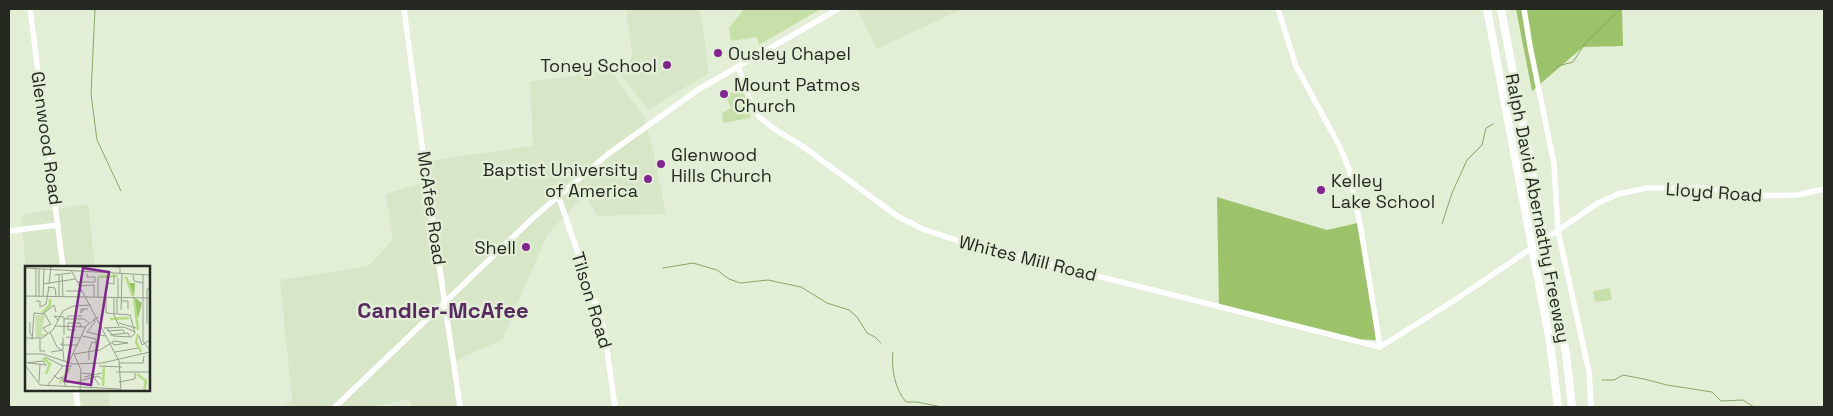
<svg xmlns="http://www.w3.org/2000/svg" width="1833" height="416" viewBox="0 0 1833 416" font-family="'Space Grotesk',sans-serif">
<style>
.built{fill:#d8e6c8}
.green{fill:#c7e0aa}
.forest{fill:#9cc26a}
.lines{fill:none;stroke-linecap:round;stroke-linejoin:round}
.stream{stroke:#8aa666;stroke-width:1}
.secondary{stroke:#fff;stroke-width:5.5}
.highway{stroke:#fff;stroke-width:8}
.poi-dot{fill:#822591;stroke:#e3eed7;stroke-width:2}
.labels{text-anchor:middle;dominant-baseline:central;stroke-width:5;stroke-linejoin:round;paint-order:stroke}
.poi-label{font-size:18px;fill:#252921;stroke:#e3eed7;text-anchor:start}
.street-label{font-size:18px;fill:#252921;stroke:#e3eed7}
.district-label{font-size:22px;font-weight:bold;fill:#572b5f;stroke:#e3eed7}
.inset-river{fill:none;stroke:#b5dc84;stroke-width:2.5}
.inset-road{fill:none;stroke:#979f8e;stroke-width:1}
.view{fill:#822591;fill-opacity:0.15;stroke:#822591;stroke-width:2.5}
.inset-edge{fill:none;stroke:#252921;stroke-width:2.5}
</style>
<rect width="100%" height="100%" fill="#e3eed7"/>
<path class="built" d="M626 9H700L709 73 648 110 622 76 623 71 631 59 632 54Z
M857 9H962L877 49Z
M610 70 644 116 654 154 666 214 597 216 585 194 547 235 502 340 454 361 461 407H411L409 399 375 407H283L292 400 280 280 368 266 393 240 386 194 428 181 425 161 533 146 530 82Z
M88 204 95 267H26V269L21 215Z
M76 390H108L110 407H77Z"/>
<path class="green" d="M744 9H821L759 45 757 37 731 41 729 28Z
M743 89 751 114 750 118 723 123 722 113 731 108 725 95 732 92 733 94Z
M1610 288 1612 300 1595 302 1593 291Z"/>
<path class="forest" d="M1516 9H1622L1623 46 1583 47 1532 91Z
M1217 197 1327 230 1362 222 1376 340 1342 339 1219 308Z"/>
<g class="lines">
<path class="stream" d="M95 9 91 94 97 140 121 191
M1553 71 1558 66 1573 62 1586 42 1621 9
M1442 224 1452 193 1467 160 1482 145 1486 128 1493 124
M663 268 693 263 717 270 729 279 740 283 768 280 801 287 827 303 849 310 857 317 867 333 875 337 881 343
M893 352C891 369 895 389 906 402H917L942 407
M1602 380H1614L1623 375 1644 379 1667 385 1712 392 1721 401 1743 400 1754 407"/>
<path class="secondary" d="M30 9 63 267
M404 9 425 168 460 407
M1278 9 1296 66 1340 147 1349 169 1361 230 1380 347
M1524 9 1530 46 1554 164 1558 231 1589 372 1591 407
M738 66 748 96 760 118 779 132 801 145 897 216 925 230 962 242 1380 347
M558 195 604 329 615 407
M9 231 58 225
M1380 347 1458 298 1598 203 1618 194 1647 188H1706L1750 196 1797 195 1824 189
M76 390 78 407
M335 407 534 217 608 154 699 89 838 9"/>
<path class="highway" d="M1487 9 1550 342 1558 407
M1501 9 1566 353 1572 407"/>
</g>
<g class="poi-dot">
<circle cx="718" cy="53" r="5"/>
<circle cx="667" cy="65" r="5"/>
<circle cx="724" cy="94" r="5"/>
<circle cx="661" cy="164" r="5"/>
<circle cx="648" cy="179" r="5"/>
<circle cx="1321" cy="190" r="5"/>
<circle cx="526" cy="247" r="5"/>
</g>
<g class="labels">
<g class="poi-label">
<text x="728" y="53">Ousley Chapel</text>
<text x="657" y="65" text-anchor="end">Toney School</text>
<text x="734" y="84">Mount Patmos<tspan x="734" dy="21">Church</tspan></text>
<text x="671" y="154">Glenwood<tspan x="671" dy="21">Hills Church</tspan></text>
<text x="638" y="169" text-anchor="end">Baptist University<tspan x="638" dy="21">of America</tspan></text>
<text x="1331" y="180">Kelley<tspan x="1331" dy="21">Lake School</tspan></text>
<text x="516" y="247" text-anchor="end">Shell</text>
</g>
<g class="street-label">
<text transform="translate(47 138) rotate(82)">Glenwood Road</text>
<text transform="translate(1714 192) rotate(4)">Lloyd Road</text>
<text transform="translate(432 208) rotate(82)">McAfee Road</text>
<text transform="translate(1538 208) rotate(79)">Ralph David Abernathy Freeway</text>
<text transform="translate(1028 258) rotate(14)">Whites Mill Road</text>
<text transform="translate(592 300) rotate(73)">Tilson Road</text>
</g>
<g class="district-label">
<text x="443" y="310">Candler-McAfee</text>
</g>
</g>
<g transform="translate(25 266)">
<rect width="125" height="125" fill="#e3eed7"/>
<path d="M10 49H20L16 68H23L11 73Z" fill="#c7e0aa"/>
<path d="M99 8 105 17H110L109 31 117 37 113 53 107 24Z" fill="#9cc26a"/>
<path class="inset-river" d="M73 11 93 10M101 11 108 30M109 33 113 64M17 47 25 39V33M85 53 104 52M113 68 111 76 116 86M18 92 25 98 21 108M112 108 121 115 119 125M35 117 45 102M78 120 79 101"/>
<path class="inset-road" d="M81 0 95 1V8M0 2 125 9M46 4 94 95 96 125M30 9 46 7M34 9V30M37 9 38 30M108 9 109 15 118 17M118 9V75L124 83M52 16H70V11H62V7M83 17 89 18V8M18 18 50 13M24 18 26 0M54 20 69 19V31M23 21 30 22 31 30M41 25H57M0 30 125 32M11 30V3M14 30V3M18 30 19 3M73 31V12M89 31V49L94 60M93 31V12M11 35H15V41L21 38 24 21M96 35H103V43M59 43 56 47V43H63M96 44 97 8M19 47 29 39 31 46M92 47V31M69 52 70 56 62 66 80 70M39 53H59L64 57M42 53 43 50H57M33 54 29 50 39 51V69M5 56V68L8 70M94 57 111 62M122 58V23L125 22M30 60 61 61M81 61 88 70 106 71 110 67 105 49 81 47V31M79 62 99 61 110 66M51 64H43V57H55L56 61M82 65 98 64 100 67M25 66 32 81 38 85 39 95M23 68 18 62 26 58M85 69 103 67 105 71M57 70 71 73V85M114 70 117 79 125 74M41 71 56 72M0 72H17L28 64 38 45 48 40 66 39M15 73V85H20M7 74 9 47 20 48 26 59M38 76 36 79H53M87 76 89 79 103 77M26 86 38 84V71M90 86 113 82M0 88H18L48 98 77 97 125 86M49 88 75 84 89 75 103 77M49 88 56 104 55 125M20 91 38 100M64 94V84L67 76 71 77M44 96 61 60 73 51M0 97 18 95 20 98M3 97 22 99M94 97H118L119 90M0 99 15 119 95 123M74 100 97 101M91 106H125M56 107 67 108 74 119M29 109 33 113 37 111 41 121M59 111 77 107M54 115 73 110 77 113M14 116 15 98M94 116 110 113V107M22 120 38 100H47"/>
<path class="view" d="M58 2 84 6 66 119 40 115Z"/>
<rect width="125" height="125" class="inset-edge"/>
</g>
<rect width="1833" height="416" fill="none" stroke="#252921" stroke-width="20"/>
</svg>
